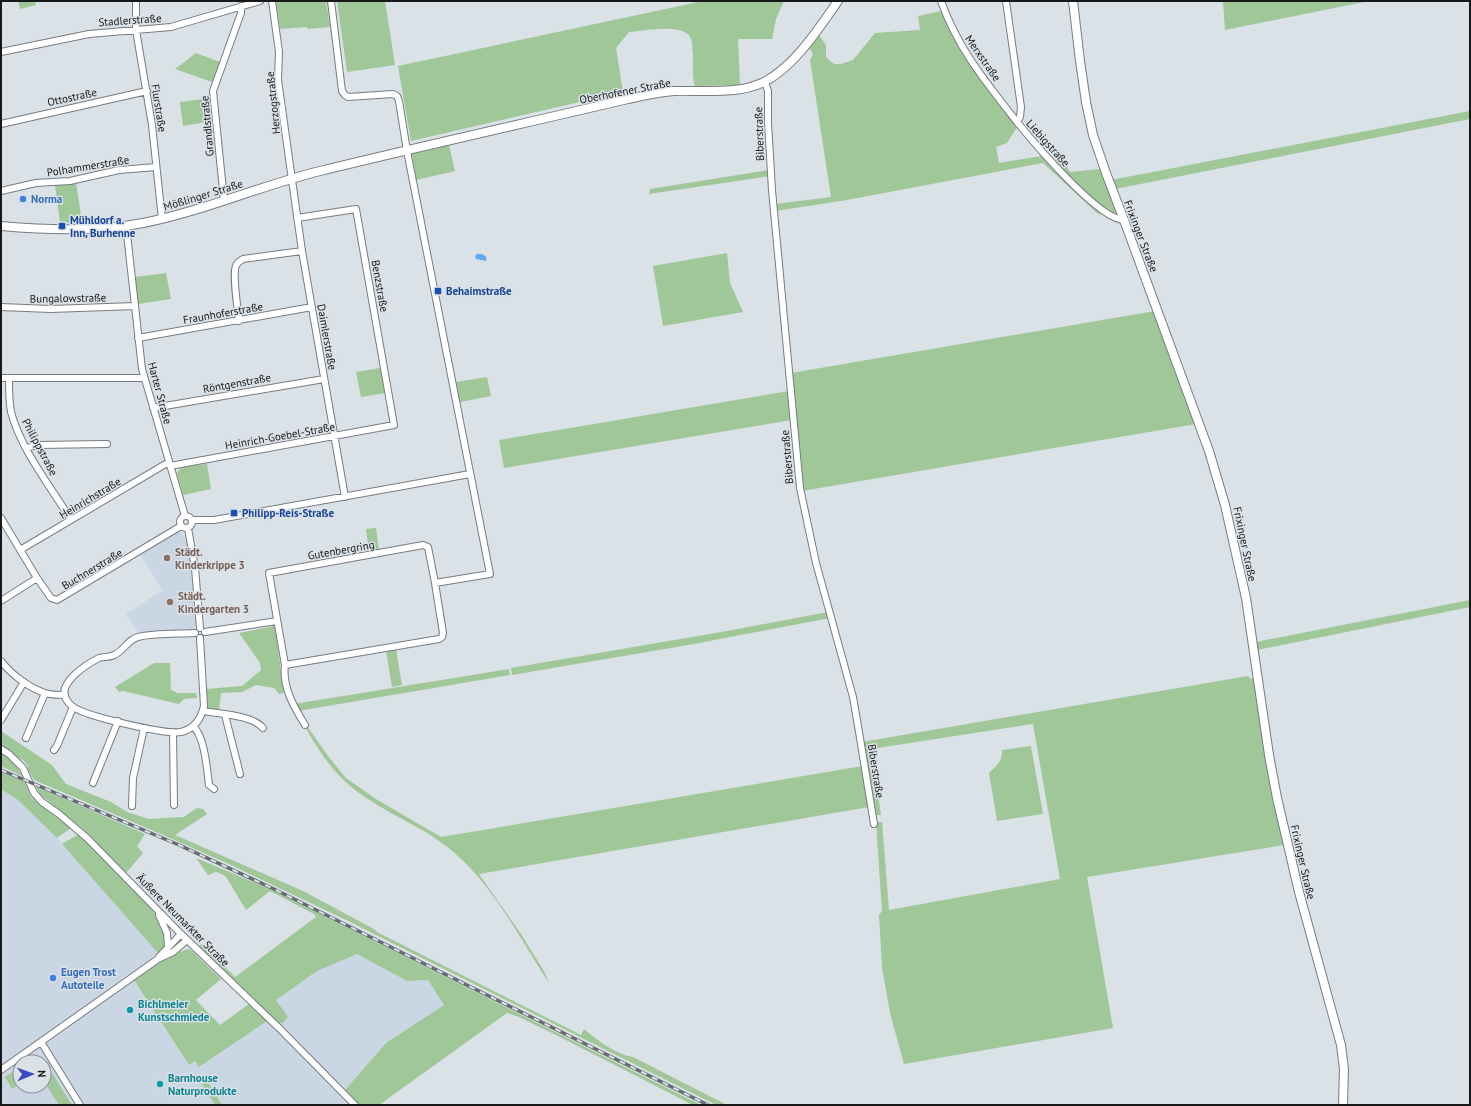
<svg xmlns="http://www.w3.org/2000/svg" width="1471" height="1106" viewBox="0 0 1471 1106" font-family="'PT Sans',sans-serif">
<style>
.built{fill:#cad6e3;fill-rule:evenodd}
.green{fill:#9fc797}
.water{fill:#5fa9f1}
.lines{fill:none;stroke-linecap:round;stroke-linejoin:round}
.minor-casing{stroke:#767c82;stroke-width:8}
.tertiary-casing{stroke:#767c82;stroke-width:10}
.minor{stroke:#fff;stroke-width:6}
.tertiary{stroke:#fff;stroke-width:8}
.rail-casing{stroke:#686c70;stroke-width:3.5}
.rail{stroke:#dae1e7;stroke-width:2;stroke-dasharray:6;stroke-linecap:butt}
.shop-dot{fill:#3f7fe0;stroke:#dae1e7;stroke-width:1.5}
.transit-dot{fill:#1a4fb4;stroke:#dae1e7;stroke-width:1.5}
.education-dot{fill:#8d6e63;stroke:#dae1e7;stroke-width:1.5}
.culture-dot{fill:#0f9aa8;stroke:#dae1e7;stroke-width:1.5}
.labels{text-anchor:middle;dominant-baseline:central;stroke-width:3;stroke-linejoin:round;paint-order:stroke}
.street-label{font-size:11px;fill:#16181a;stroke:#dae1e7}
.shop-label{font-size:11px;font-weight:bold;fill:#366cbe;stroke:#dae1e7;text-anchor:start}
.transit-label{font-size:11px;font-weight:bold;fill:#164399;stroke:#dae1e7;text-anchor:start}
.education-label{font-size:11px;font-weight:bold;fill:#785e54;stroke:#dae1e7;text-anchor:start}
.culture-label{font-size:11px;font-weight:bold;fill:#0d838f;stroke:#dae1e7;text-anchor:start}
</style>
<rect width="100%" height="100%" fill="#dae1e7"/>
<path class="built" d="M180 532 187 541 192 561 196 626 194 629 191 631 139 634 126 614 163 590 140 555 175 534Z
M1 789 18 800 60 841 165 960 134 980 189 1065 195 1061 199 1067 204 1064 267 1021 333 1088 348 1105H1ZM20 1062H44V1086H20Z
M357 954 407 981 428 980 444 1005 386 1043 345 1090 277 1023 275 1000 317 971Z"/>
<path class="green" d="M18 1H35L36 5 20 9Z
M276 1H326L330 27 308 29 307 27 280 29Z
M337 1H385L395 65 347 72Z
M703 1H784L776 19 772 39H738L740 85 695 86C692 77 693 65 693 55 692 49 693 42 690 37 682 23 643 31 629 32L616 48 623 92 411 141 398 66Z
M1223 1H1369L1225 30Z
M942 11C957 55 990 90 1017 127L1007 143 996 147 999 163 1041 156 1083 196 1108 217 1097 213 1043 163 847 200 776 211 775 204 831 197 810 60 813 54 809 47 819 35 826 45V57L834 64H841L853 60 875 33 920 30 918 16Z
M196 53 220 62 212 82 175 69Z
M210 98 212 121 183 126 180 102Z
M1470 111V119L1115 189 1111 180Z
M449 145 455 171 416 180 412 154Z
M1062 159 1070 172 1100 169 1117 211 1115 213H1110L1083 191 1051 160Z
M769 170 770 176 649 194 650 189Z
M76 183 82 222 60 223 55 185Z
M727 253 730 283 743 312 663 326 653 266Z
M166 273 171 299 138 304 135 277Z
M1155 311 1196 424 802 491 791 373Z
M380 368 385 393 361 397 356 372Z
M487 377 491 396 460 402 456 382Z
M789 391 792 420 504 468 499 440Z
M207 464 211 489 183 495 177 473 181 467Z
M376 528 379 550 369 552 366 529Z
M1470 600V607L1257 650 1256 642Z
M828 612 830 618 694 644 512 675 511 668 727 631Z
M275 626 284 693 279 694 274 688 256 685 242 692 221 693 219 711 205 709 206 689 242 686 261 670 260 663 239 633Z
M396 649 402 685 392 687 386 651Z
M154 663H170L171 690 178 693H196L197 698 184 699 179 704 123 691 119 692 115 687Z
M509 669 510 675 298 711 294 704Z
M1248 676 1251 679 1254 678 1284 845 1087 877 1113 1028 904 1064 890 1013 882 967 879 915 882 911 876 822H882L889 910 1060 879 1033 724 871 749 881 815H876L874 812 862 742Z
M307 726 328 756 346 778 376 799 441 837 863 766 869 807 479 874 521 934 544 971 549 983C521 940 497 892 459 857 431 830 393 817 362 795 337 778 320 754 306 728Z
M1 731 52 765 66 784 111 802 127 812 149 819 184 817 197 808 203 809 207 814 175 835 303 891 374 929 377 932 581 1035 584 1029C597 1040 615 1054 633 1057L727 1105H716L344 919 231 865 170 838 34 780 27 768 28 766 23 760 20 759 1 744Z
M1031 746 1043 814 997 821 989 773C996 766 1003 761 1002 750Z
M1 752C10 759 17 766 22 776L1 766Z
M1 772 25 782 31 797 38 803 71 828 57 838 18 800 1 789Z
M35 786 145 834 137 846 143 853 126 873 84 830 41 795Z
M77 835 81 836C96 852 112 867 126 883 142 899 164 917 166 941 167 946 163 950 159 954L62 844Z
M196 858 270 889 701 1105H693L556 1035 519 1017 507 1013 379 1105H360L345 1090 386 1043 444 1005 428 980 407 981 357 954 317 971 276 1000 288 1017 283 1023H277L199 946 202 944 235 977 316 917 314 914 270 891 246 910 228 880 224 875 216 872 208 875Z
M188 949 192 951 221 979 196 1000 220 1025 249 1004 267 1021 199 1067 195 1061 189 1065 134 980C151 969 168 955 188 949Z
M44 1063 47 1065 72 1105H59L44 1081Z
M20 1067V1084L12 1089 5 1077Z
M207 1081 222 1105H215L202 1084Z"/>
<path class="water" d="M477 254C482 253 488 256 486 261L476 259 475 256Z"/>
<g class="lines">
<defs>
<path id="minor" d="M136 1V30L152 125 162 219
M272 1 279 52 278 80 302 251 345 497
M331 1 342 91 345 95 348 97 393 94 397 96 399 101 407 151 490 574 435 583 428 547 423 545 269 573 285 665 439 639 442 637 443 633 435 583
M941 1C958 49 986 82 1017 122
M1006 1 1021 107 1020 117 1017 122C1034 143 1099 220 1124 220
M1 52 89 34 171 27 260 1
M765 82 768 91V123L772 190 800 488 816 563 853 697 859 732 874 824
M1 124 147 91
M1 191 36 183 70 181 119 170 156 167
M224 200 213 91 241 13V6
M126 225 142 369 185 516
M1 307 51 309 135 306
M239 321C238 310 232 274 236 266 237 262 240 261 243 259L302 251
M138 338 312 307
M1 378H144
M9 378C9 389 9 401 11 412 21 450 51 487 71 520
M153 408 324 379
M27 448 37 445 107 444
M170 466 394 425 356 209 297 218
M180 522a6 6 0 1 1 12 0a6 6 0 1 1-12 0Z
M1 518 37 578 51 598 57 600 181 526
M192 520H214L470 474
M188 528 195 568 200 628
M20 550 169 462
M1 601 37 578
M205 632 277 621
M195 633C178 634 154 633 138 637 127 640 124 651 114 655 109 658 104 656 99 658 87 664 57 683 66 699 68 702 70 705 72 706 83 716 167 735 181 732 194 729 201 719 204 706L200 638
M1 661C11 674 29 688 45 693 51 695 58 695 65 695
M285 665C282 687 294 707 305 725
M203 711C220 714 252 715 263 728
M225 715 240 774
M1 720 24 682
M193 726C205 737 207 770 209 785L214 789
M173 732 174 805
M26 738 45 693
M1 749 9 754 23 768 34 793 42 802 59 814 87 838 181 934 280 1029 355 1105
M54 750 57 746 73 707
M93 783 118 721
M132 806 133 778 144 728
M159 915 167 933 168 946
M159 957 181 934
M41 1042 80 1105
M1 1070 158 959 173 952 187 940"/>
<path id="tertiary" d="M1073 1 1080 61 1086 102 1093 135 1106 173 1124 220 1209 451 1225 505 1246 598 1269 755 1277 798 1299 892 1341 1045 1344 1069 1343 1105
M1 226C46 230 98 232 143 223 203 211 260 186 320 171 422 146 526 123 628 99 643 96 659 92 674 91 703 90 737 95 764 82 795 66 819 28 838 1"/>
</defs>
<use href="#minor" class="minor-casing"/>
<use href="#tertiary" class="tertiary-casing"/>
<use href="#minor" class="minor"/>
<use href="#tertiary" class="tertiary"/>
<defs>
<path id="rail" d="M1 770 179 845 276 890 708 1105"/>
</defs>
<use href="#rail" class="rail-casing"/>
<use href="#rail" class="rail"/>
</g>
<g class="shop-dot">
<circle cx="23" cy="199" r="4"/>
<circle cx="53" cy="978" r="4"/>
</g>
<g class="transit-dot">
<rect x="58" y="222" width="8" height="8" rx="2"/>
<rect x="434" y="287" width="8" height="8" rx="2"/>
<rect x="230" y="509" width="8" height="8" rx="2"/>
</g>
<g class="education-dot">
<circle cx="167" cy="558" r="4"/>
<circle cx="170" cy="602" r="4"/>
</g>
<g class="culture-dot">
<circle cx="130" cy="1010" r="4"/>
<circle cx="160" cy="1084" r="4"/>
</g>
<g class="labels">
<g class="street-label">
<text transform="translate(130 20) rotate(-4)">Stadlerstraße</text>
<text transform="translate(983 58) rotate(55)">Merxstraße</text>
<text transform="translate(625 91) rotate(-11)">Oberhofener Straße</text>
<text transform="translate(72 97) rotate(-12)">Ottostraße</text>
<text transform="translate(273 103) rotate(-96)">Herzogstraße</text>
<text transform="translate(159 108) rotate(81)">Flurstraße</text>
<text transform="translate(207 126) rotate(-95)">Grandlstraße</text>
<text transform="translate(759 134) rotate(-92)">Biberstraße</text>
<text transform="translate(1048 143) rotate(48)">Liebigstraße</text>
<text transform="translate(88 166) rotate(-9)">Polhammerstraße</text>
<text transform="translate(203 195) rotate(-17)">Mößlinger Straße</text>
<text transform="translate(1141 236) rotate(69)">Frixinger Straße</text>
<text transform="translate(380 286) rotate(80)">Benzstraße</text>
<text transform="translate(68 298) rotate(-1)">Bungalowstraße</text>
<text transform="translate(223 313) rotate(-10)">Fraunhoferstraße</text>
<text transform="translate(327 337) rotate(80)">Daimlerstraße</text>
<text transform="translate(237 383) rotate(-10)">Röntgenstraße</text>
<text transform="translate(160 393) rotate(75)">Harter Straße</text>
<text transform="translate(280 436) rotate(-10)">Heinrich-Goebel-Straße</text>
<text transform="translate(40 447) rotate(62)">Philippstraße</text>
<text transform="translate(787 457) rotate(-95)">Biberstraße</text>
<text transform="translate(90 498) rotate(-31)">Heinrichstraße</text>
<text transform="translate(1245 544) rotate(78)">Frixinger Straße</text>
<text transform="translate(341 550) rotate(-10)">Gutenbergring</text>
<text transform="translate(92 569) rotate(-31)">Buchnerstraße</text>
<text transform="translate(876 771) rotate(81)">Biberstraße</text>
<text transform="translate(1303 862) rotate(77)">Frixinger Straße</text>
<text transform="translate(183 920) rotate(45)">Äußere Neumarkter Straße</text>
</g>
<g class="shop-label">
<text x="31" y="199">Norma</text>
<text x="61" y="972">Eugen Trost<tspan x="61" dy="13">Autoteile</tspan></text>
</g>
<g class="transit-label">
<text x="70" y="220">Mühldorf a.<tspan x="70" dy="13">Inn, Burhenne</tspan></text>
<text x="446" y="291">Behaimstraße</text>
<text x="242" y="513">Philipp-Reis-Straße</text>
</g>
<g class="education-label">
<text x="175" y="552">Städt.<tspan x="175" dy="13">Kinderkrippe 3</tspan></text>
<text x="178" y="596">Städt.<tspan x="178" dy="13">Kindergarten 3</tspan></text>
</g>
<g class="culture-label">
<text x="138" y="1004">Bichlmeier<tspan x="138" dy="13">Kunstschmiede</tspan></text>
<text x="168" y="1078">Barnhouse<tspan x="168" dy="13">Naturprodukte</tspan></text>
</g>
</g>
<rect width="1471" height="1106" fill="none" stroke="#16181a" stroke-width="4"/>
<g transform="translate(32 1074) rotate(88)"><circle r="19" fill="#dae1e7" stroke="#8c9195"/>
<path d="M0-3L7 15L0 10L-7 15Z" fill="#3b4abe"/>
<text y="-6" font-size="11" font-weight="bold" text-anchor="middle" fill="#16181a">N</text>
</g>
</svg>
